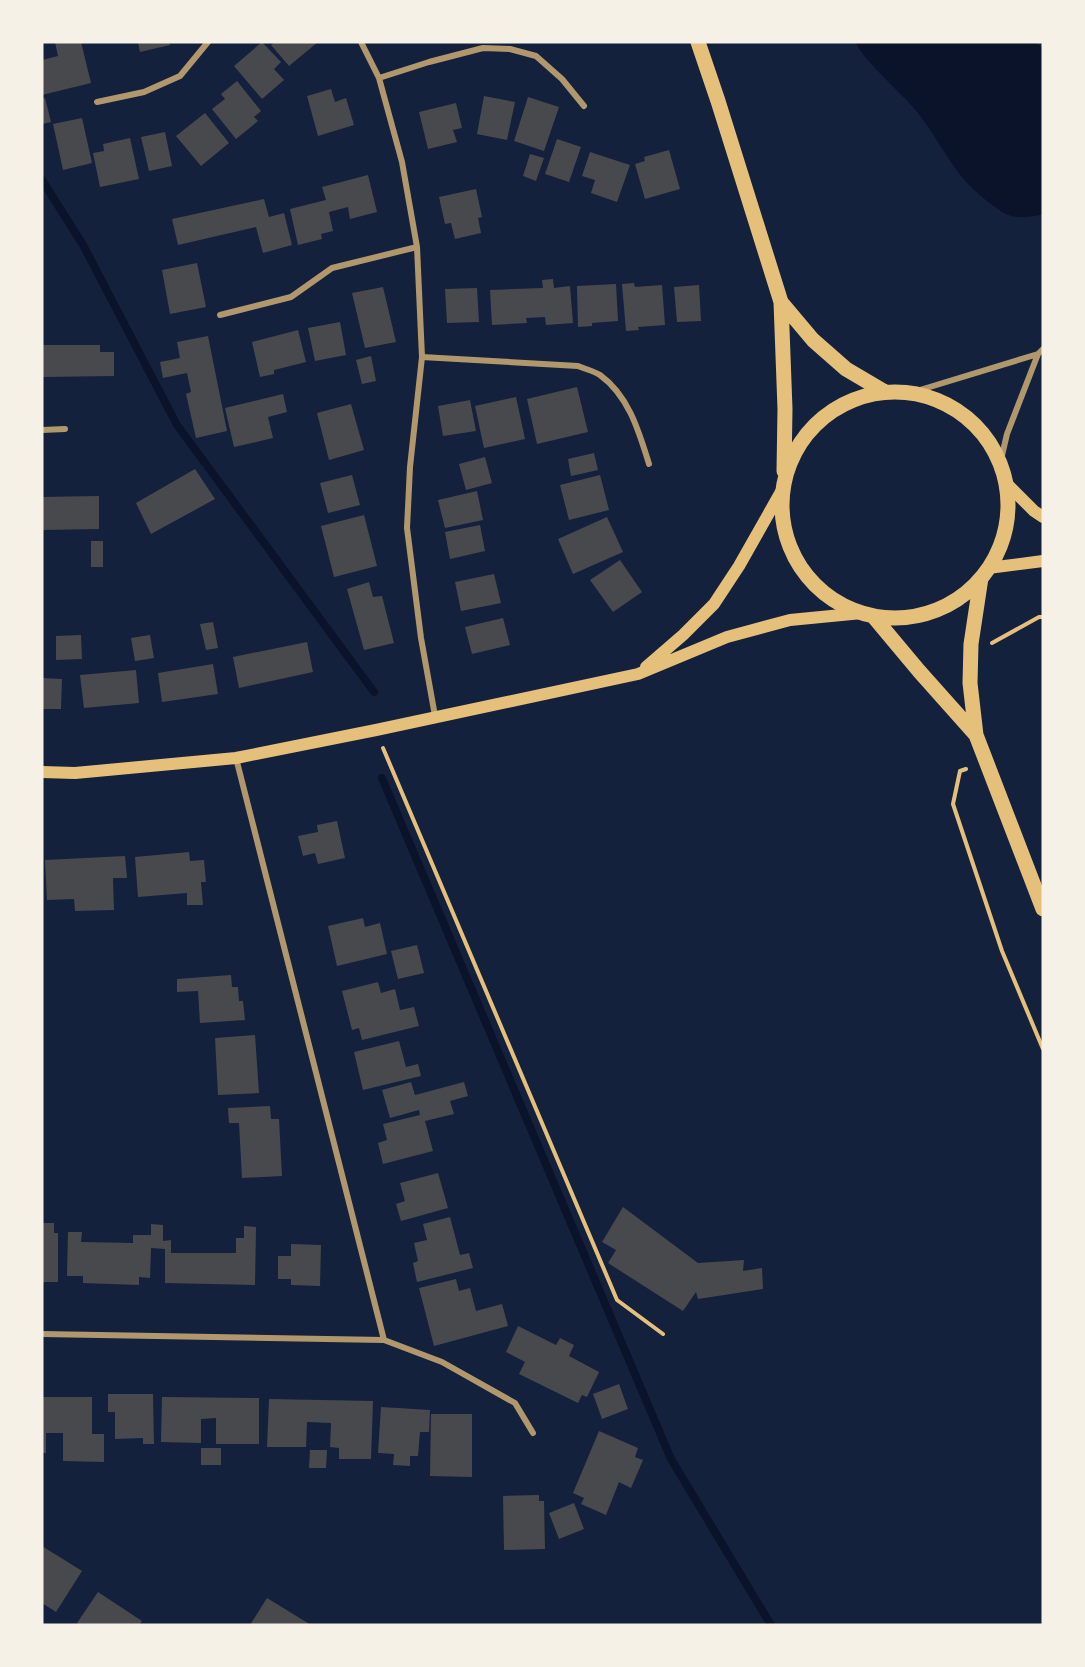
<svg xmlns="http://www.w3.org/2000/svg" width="1085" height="1667" viewBox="0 0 1085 1667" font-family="'Sofia Sans Condensed',sans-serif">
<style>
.water{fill:#0b132b}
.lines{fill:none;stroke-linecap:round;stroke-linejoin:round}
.stream{stroke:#0b132b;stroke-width:8}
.building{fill:#48494c}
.path{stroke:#e5c07b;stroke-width:4}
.minor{stroke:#b1986c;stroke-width:6}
.secondary{stroke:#e5c07b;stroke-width:12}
.primary{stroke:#e5c07b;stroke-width:15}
</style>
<rect width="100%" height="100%" fill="#14213d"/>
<path class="water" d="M856 42H1036L1043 49V214C1034 217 1020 218 1011 216 1000 214 968 186 961 176 944 154 931 128 913 107 902 94 858 55 856 42Z"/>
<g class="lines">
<path class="stream" d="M42 180 83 245 177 425 374 692
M382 778 671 1459 771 1625"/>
</g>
<path class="building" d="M55 42H81L91 83 42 95V60L58 56Z
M138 42H169L170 45 140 52Z
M262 42 281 62 274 69 284 80 262 99 234 66Z
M275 42H318L289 66 271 45Z
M237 81 261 111 254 117 258 121 236 139 212 109 225 99 221 94Z
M331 89 335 102 346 98 354 125 318 136 307 96Z
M484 96 515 102 507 140 477 134Z
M528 97 559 107 544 151 514 141Z
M45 98 51 122 42 124V99Z
M456 103 462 128 453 130 457 142 428 149 419 112Z
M205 113 229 143 201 166 176 136Z
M82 118 92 163 63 170 53 124Z
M165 132 172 166 149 171 141 137Z
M130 138 139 179 100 187 93 153 104 151 103 144Z
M557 139 581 147 569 182 545 174Z
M669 150 680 189 645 199 635 164 645 161 644 157Z
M590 152 630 165 617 202 591 193 595 180 582 176Z
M530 154 544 158 536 181 523 176Z
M368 175 377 212 350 219 348 207 329 212 333 231 321 234 322 239 298 245 290 209 326 200 322 187Z
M476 189 482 217 478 218 481 233 455 239 451 223 445 224 439 197Z
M264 199 269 217 284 213 292 245 263 253 256 227 178 245 172 219Z
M197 263 206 307 170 314 162 270Z
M553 279 554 288 570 286 573 323 546 325 545 317 526 318 527 323 492 325 490 290 543 288 542 280Z
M634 283 635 287 662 285 665 325 638 327 639 330 626 331 622 284Z
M616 284 618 321 592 323V326L578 327 577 286Z
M699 285 701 321 677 322 674 287Z
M383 287 396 342 365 348 352 293Z
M477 288 479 322 447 323 445 289Z
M340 322 346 355 315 361 308 328Z
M298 330 306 362 274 370V374L260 377 252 342Z
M208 336 227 431 196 438 186 394 191 392 187 373 163 378 160 362 180 358 177 342Z
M42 345H100V352H114V376L42 377Z
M371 356 376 381 362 384 356 360Z
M577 387 588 432 537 444 527 399Z
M283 394 287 412 268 417 273 438 234 447 225 408Z
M516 397 525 439 484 448 475 406Z
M470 400 476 431 443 436 438 406Z
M351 404 364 450 329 460 317 413Z
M594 453 598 470 571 476 568 459Z
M485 457 492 483 466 490 459 464Z
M195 469 215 499 151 534 136 503Z
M352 475 360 505 328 513 320 483Z
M600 475 609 510 569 520 560 485Z
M477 491 483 520 445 528 438 500Z
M99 496V529L42 530V497Z
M364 515 377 566 334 577 321 526Z
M607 517 623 552 573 574 558 539Z
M480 525 485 551 450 559 445 532Z
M91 541H103V567H91Z
M620 560 642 592 613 612 590 580Z
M494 574 501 603 461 611 455 582Z
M369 582 373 597 382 596 394 643 364 650 347 589Z
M503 618 510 645 472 654 465 627Z
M213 622 218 648 206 650 200 624Z
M81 635 82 659 56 660V636Z
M150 635 154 658 135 661 131 638Z
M307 642 313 672 239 688 233 657Z
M213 664 218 694 162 702 158 673Z
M136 670 139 703 84 708 80 675Z
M42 678 62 679 61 709H42Z
M337 821 345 858 318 864 315 853 303 856 298 836 318 832 317 825Z
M189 852 190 861 204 860 206 882H201L203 905H187V893L138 897 135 857Z
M125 856 127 878H113L114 910 75 911 74 899 47 900 45 860Z
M363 918 365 927 380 923 387 954 337 966 328 926Z
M417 945 424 973 398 979 391 951Z
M231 975 232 987H238L239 1001H243L245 1020 200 1023 198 991 177 992V979Z
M378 982 381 993 395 989 400 1010 414 1007 419 1026 362 1040 359 1028 352 1030 342 991Z
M255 1035 259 1093 218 1095 215 1038Z
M399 1041 406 1067 418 1064 421 1076 363 1090 354 1052Z
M411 1082 415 1095 464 1082 468 1096 450 1101 454 1114 425 1121 433 1151 383 1164 378 1143 387 1140 383 1124 420 1115 419 1110 390 1118 382 1090Z
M270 1106 271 1119H279L282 1176 242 1178 239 1123H229L228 1108Z
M438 1173 448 1208 401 1221 396 1204 405 1201 400 1183Z
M623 1207 698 1263 744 1260 743 1271 762 1268 763 1289 698 1299 696 1292 683 1311 608 1263 616 1250 602 1242Z
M450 1217 460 1255 469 1253 473 1268 417 1282 413 1263 418 1261 414 1243 427 1240 423 1224Z
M42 1223H54V1233H58V1282H42Z
M151 1224 163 1225V1241L171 1240V1253H236V1238H244V1226L256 1227 255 1285 165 1283V1249L151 1248 150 1278 139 1277V1285L83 1283V1276H67L68 1232H82L81 1242 133 1243V1235H151Z
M291 1244 321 1245 320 1286 291 1285V1279H278V1256H291Z
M456 1279 459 1291 470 1288 476 1311 502 1304 508 1326 434 1346 419 1288Z
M518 1326 556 1345 560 1338 574 1345 569 1356 599 1372 587 1397 582 1395 578 1403 519 1374 525 1362 506 1352Z
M619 1384 628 1409 602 1419 593 1394Z
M108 1394H153L154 1444H143V1438L115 1439V1412H108Z
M42 1397H92V1434H104V1462L63 1461V1433H46V1453H42Z
M162 1397 259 1398V1444H216V1418L201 1419V1443L161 1442Z
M269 1399 373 1401 371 1459H339V1448L330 1447 331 1423 307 1422 306 1447H267Z
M381 1407 430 1410 429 1432H420L418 1456H410V1466L393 1465 394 1454 378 1453Z
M431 1414H472V1477L430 1476Z
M599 1431 638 1448 635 1457 643 1460 631 1488 619 1482 606 1515 581 1504 584 1498 573 1493Z
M201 1448H221V1465H201Z
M310 1450H327L326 1468H309Z
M539 1495V1501H544L545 1549 504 1550 503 1496Z
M574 1503 584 1529 559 1539 549 1513Z
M42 1546 82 1571 56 1612 42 1603Z
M98 1592 142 1621 139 1625H80L77 1623Z
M267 1598 311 1625H250Z"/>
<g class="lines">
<path class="path" d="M992 643 1039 617H1043
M383 748 617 1300 663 1334
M966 769 960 771 953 804 1002 951 1043 1049"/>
<path class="minor" d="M361 42 379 78 402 162 417 247 422 357 410 467 407 528 421 638 435 716
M379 78 429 62 483 48 510 49 536 56 562 79 584 106
M97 102 144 92 180 76 208 42
M220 315 291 297 332 268 417 247
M422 357 578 366C585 369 594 371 600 375 629 396 639 432 649 464
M910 393 1038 354
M42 430 65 429
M1000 464 1007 434 1038 354 1043 349
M236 758 384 1340
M42 1334 384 1340 442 1362 515 1403 533 1433"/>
<path class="secondary" d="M1006 483 1034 511 1043 517
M988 568 1043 561
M646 667 683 635 714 604 739 566 782 490
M42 772 75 773 236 758 376 730 638 674 727 637 790 620 862 613"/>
<path class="primary" d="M698 42 718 101 781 302 785 409 784 471
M781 302 813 340 846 369 885 392
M782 505a113 113 0 1 1 226 0a113 113 0 1 1-226 0Z
M981 578 971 644 970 683 976 735 1043 909
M873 616 919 671 976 735"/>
</g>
<rect width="1085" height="1667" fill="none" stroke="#f6f1e7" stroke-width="87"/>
</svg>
